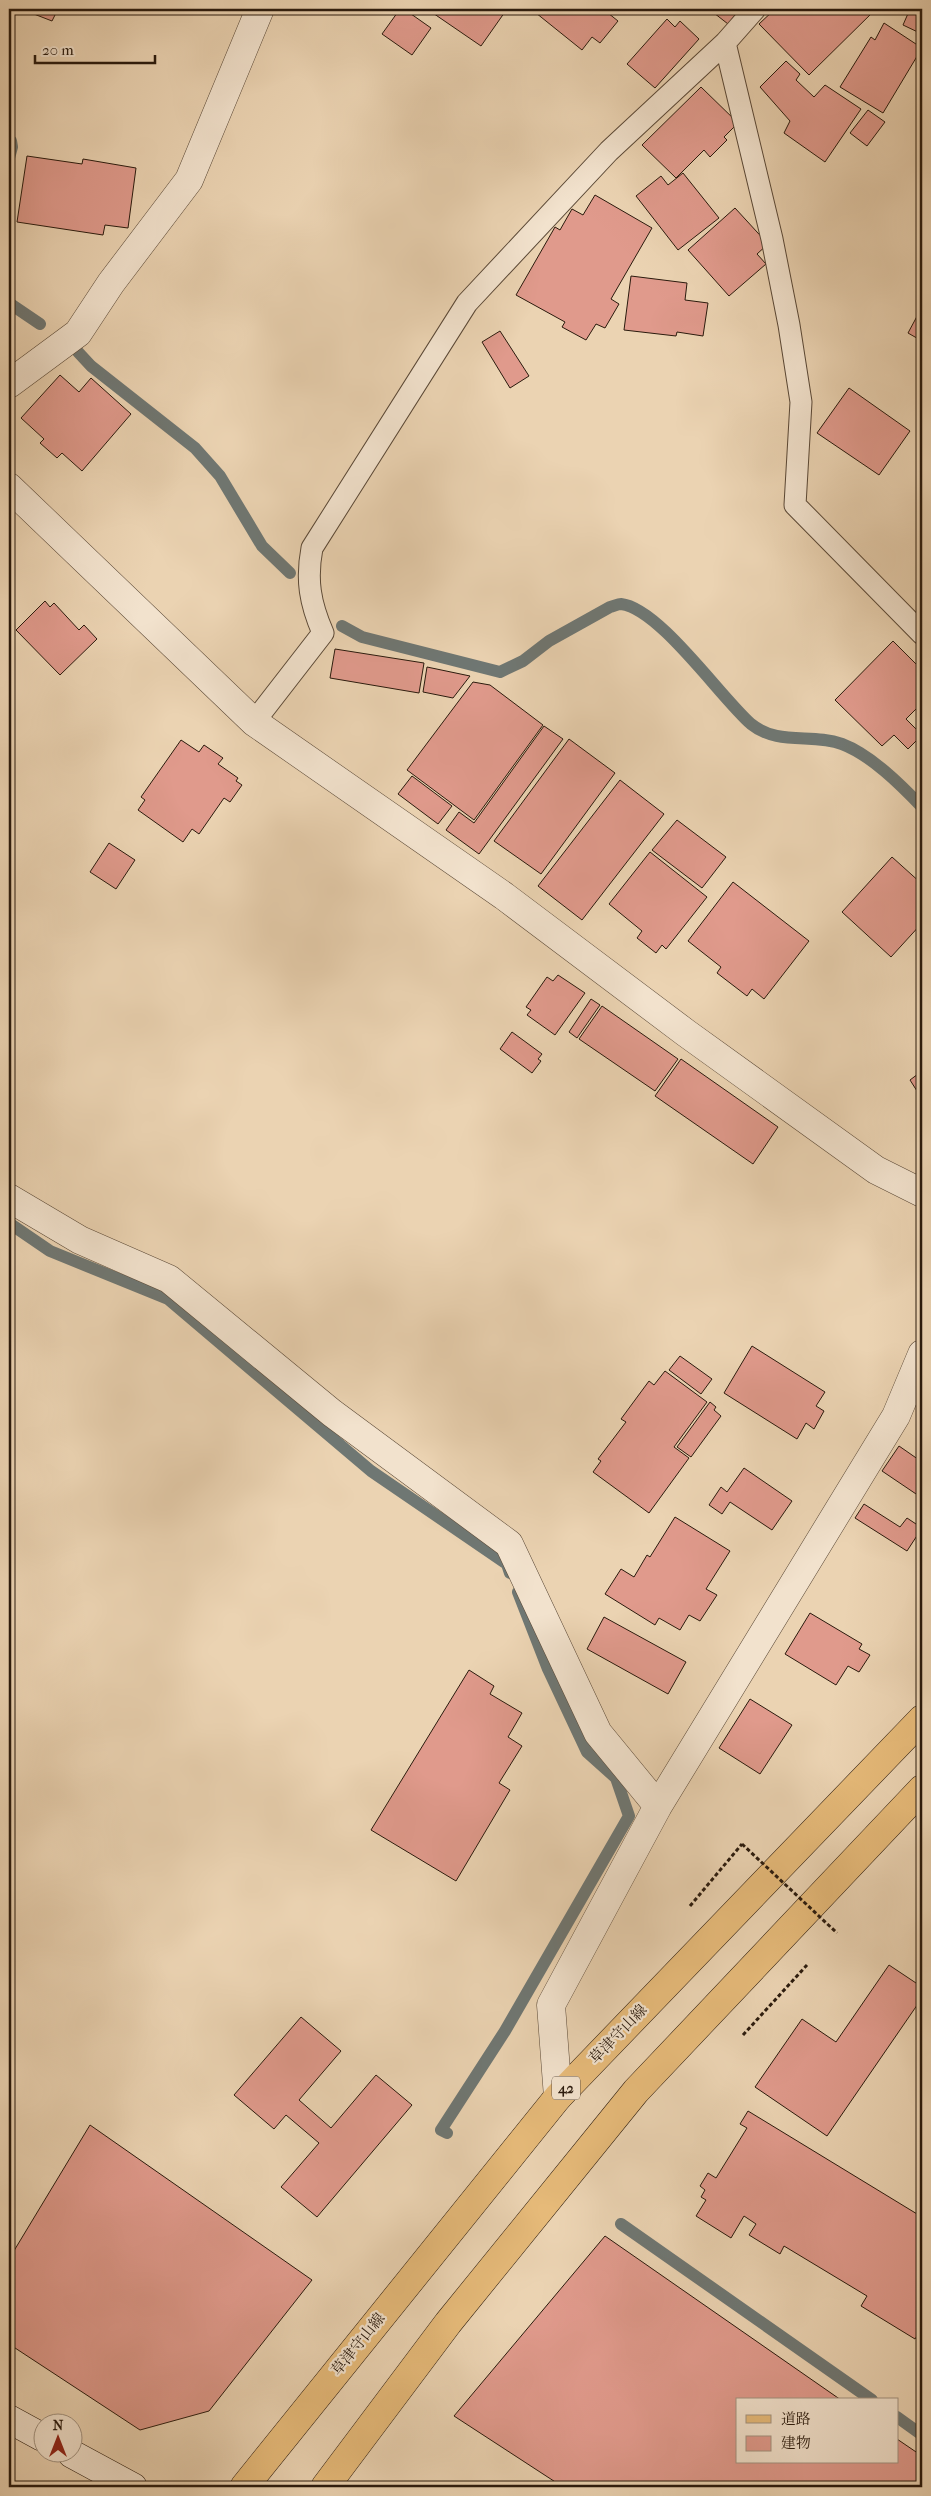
<svg xmlns="http://www.w3.org/2000/svg" width="931" height="2496" viewBox="0 0 931 2496" font-family="'IM FELL French Canon','Noto Serif JP',serif">
<style>
.lines{fill:none;stroke-linecap:round;stroke-linejoin:round}
.stream{stroke:#6f7773;stroke-width:12}
.building{fill:#e09a8c;stroke:#2a1a0d}
.service-casing{stroke:#5a4836;stroke-width:23}
.minor-casing{stroke:#5a4836;stroke-width:29}
.tertiary-casing{stroke:#5a4836;stroke-width:29}
.secondary-casing{stroke:#2a1a0d;stroke-width:29}
.primary-casing{stroke:#2a1a0d;stroke-width:29}
.path{stroke:#2a1a0d;stroke-width:3;stroke-dasharray:4 2.5;stroke-linecap:butt}
.service{stroke:#f2e2cd;stroke-width:21}
.minor{stroke:#f2e2cd;stroke-width:28}
.tertiary{stroke:#f2e2cd;stroke-width:28}
.secondary{stroke:#f2e2cd;stroke-width:28}
.primary{stroke:#e6ba79;stroke-width:28}
.path-bridge{stroke:#2a1a0d;stroke-width:3;stroke-dasharray:4 2.5;stroke-linecap:butt}
.labels{text-anchor:middle;dominant-baseline:central;stroke-width:4.5;stroke-linejoin:round;paint-order:stroke}
.shield{fill:#f2e2cd;stroke:#665647;stroke-width:1}
.shield-label{font-size:14px;font-weight:bold;fill:#2a1a0d}
.street-label{font-size:15px;fill:#2a1a0d;stroke:#f2e2cd}
</style>
<rect width="100%" height="100%" fill="#ebd3b2"/>
<filter id="stains"><feTurbulence type="fractalNoise" baseFrequency=".004" numOctaves="4"/><feColorMatrix values="0 0 0 0 .2 0 0 0 0 .09 0 0 0 0 .02 0 0 0 .5 -.17"/></filter>
<radialGradient id="worn" r=".72"><stop offset=".6" stop-color="#630" stop-opacity="0"/><stop offset="1" stop-color="#630" stop-opacity=".3"/></radialGradient>
<g class="lines">
<path class="stream" d="M9 158 12 147 11 141
M9 303 40 324
M78 352 91 366 195 448 220 476 262 546 290 573
M342 626 362 637 500 672 523 661 549 641 610 607C614 606 618 604 621 604 659 608 721 698 751 724 778 746 812 733 842 744 871 755 901 785 922 807
M9 1223 50 1251 168 1299 371 1471 507 1564 510 1573
M447 2133 441 2130 505 2031 629 1816 616 1778 587 1752 548 1669 518 1592
M621 2224 872 2400
M897 2417 922 2435"/>
</g>
<path class="building" d="M21 9H58L52 21Z
M400 9H404L431 28 412 55 382 34Z
M427 9H507L481 46Z
M540 9H611L608 13 618 21 600 43 592 37 582 50 536 13Z
M717 9H740L728 24 714 13Z
M775 9H876L809 75 759 24Z
M910 9H922V34L903 25Z
M667 19 675 27 680 21 699 39 655 88 627 64Z
M884 23 922 48 883 113 840 87 871 37 875 40Z
M786 61 800 74 796 80 814 97 825 85 861 109 825 162 784 133 790 121 760 87Z
M701 87 738 123 724 137 727 140 710 157 704 150 676 178 642 145Z
M868 110 885 122 867 146 850 133Z
M27 156 82 164 83 159 136 168 128 228 105 225 103 235 17 222Z
M683 173 719 218 678 250 636 196 661 176 668 185Z
M595 195 652 228 611 299 619 304 605 328 596 324 586 340 562 327 565 322 516 295 555 227 560 230 572 209 583 215Z
M735 208 768 244 757 254 766 264 729 296 688 250Z
M631 276 687 283 685 300 708 303 703 336 677 332 676 336 624 330Z
M922 307V341L908 333Z
M500 331 529 376 510 388 482 342Z
M60 375 79 392 91 378 131 414 82 471 62 453 57 458 40 443 44 439 21 418Z
M849 388 910 431 879 475 817 433Z
M45 601 50 607 54 603 79 630 84 625 97 639 60 675 16 630Z
M893 641 922 670V703L906 719 922 735 908 749 894 735 882 746 835 700Z
M335 649 424 663 419 693 330 678Z
M427 667 470 676 453 698 423 692Z
M473 682 490 685 543 725 474 820 407 770Z
M544 726 563 739 479 854 446 830 459 812 474 823Z
M569 739 615 773 541 874 494 841Z
M181 740 199 752 204 745 223 758 218 764 238 778 236 781 242 785 230 802 224 798 199 834 192 829 183 842 138 810 145 800 141 797Z
M412 776 452 806 438 824 398 794Z
M620 780 664 814 582 920 538 886Z
M677 820 726 857 702 888 652 850Z
M109 843 135 860 116 889 90 872Z
M650 852 707 897 666 949 662 945 656 953 637 938 642 931 609 904Z
M892 857 922 884V923L891 957 842 912Z
M733 882 809 941 764 999 752 989 747 996 717 973 721 967 688 941Z
M558 975 585 993 555 1035 527 1015 531 1010 526 1007 547 977 553 981Z
M591 999 600 1005 577 1038 569 1032Z
M602 1006 678 1059 655 1091 579 1039Z
M512 1032 542 1054 538 1059 541 1061 532 1073 500 1049Z
M681 1059 778 1127 753 1164 655 1096Z
M922 1071V1090L917 1091 910 1080Z
M752 1346 825 1392 816 1406 824 1411 814 1429 806 1423 797 1439 724 1393Z
M680 1356 712 1379 701 1394 669 1370Z
M665 1371 707 1402 674 1447 689 1458 649 1513 593 1472 601 1461 598 1459 626 1422 621 1419 649 1381 654 1385Z
M710 1402 716 1407 714 1410 721 1416 691 1457 677 1447Z
M899 1446 922 1462V1498L882 1471Z
M744 1468 792 1501 772 1530 730 1502 722 1514 709 1505 721 1487 727 1492Z
M864 1504 900 1527 907 1518 922 1528 907 1551 855 1518Z
M675 1517 730 1551 706 1589 717 1595 700 1621 689 1615 680 1630 659 1618 655 1625 605 1594 621 1569 634 1577 647 1555 650 1557Z
M810 1613 862 1644 859 1649 870 1655 859 1672 848 1666 836 1685 785 1654Z
M604 1617 686 1662 668 1694 587 1649Z
M469 1670 494 1686 490 1694 522 1713 508 1737 522 1746 499 1783 510 1790 456 1881 371 1830Z
M750 1699 792 1725 760 1774 719 1748Z
M889 1965 922 1987V1998L827 2136 755 2087 802 2019 836 2042Z
M301 2017 341 2051 299 2100 331 2128 376 2075 412 2105 317 2217 281 2187 319 2143 286 2115 274 2129 234 2095Z
M748 2111 922 2217V2328L915 2339 861 2306 867 2296 784 2246 780 2254 749 2235 756 2224 744 2216 731 2238 696 2216 706 2200 701 2197 705 2190 700 2186 708 2173 716 2178 747 2128 740 2124Z
M90 2125 312 2280 209 2411 140 2430 9 2344V2259Z
M605 2236 841 2400H737V2462H897V2439L922 2456V2487H563L454 2416Z"/>
<g class="lines">
<defs>
<path id="service" d="M725 43 772 239 789 325 801 402 795 505 922 634
M254 722 323 633C310 603 306 580 312 548L467 303 609 151 725 43 755 9"/>
<path id="minor" d="M9 384 78 333 111 283 189 180 260 9
M9 1198 80 1240 169 1279 332 1413 509 1544 598 1733 658 1806
M558 2097 551 2005 658 1806 896 1416 922 1354"/>
<path id="tertiary" d="M9 487 254 722 504 896 686 1033 876 1170 922 1193"/>
<path id="secondary" d="M9 2419 42 2437
M72 2454 133 2487"/>
<path id="primary" d="M244 2487 558 2097 922 1719
M325 2487 448 2323 636 2091 922 1789"/>
</defs>
<use href="#service" class="service-casing"/>
<use href="#minor" class="minor-casing"/>
<use href="#tertiary" class="tertiary-casing"/>
<use href="#secondary" class="secondary-casing"/>
<use href="#primary" class="primary-casing"/>
<path class="path" d="M690 1906 742 1844
M743 2035 807 1965"/>
<use href="#service" class="service"/>
<use href="#minor" class="minor"/>
<use href="#tertiary" class="tertiary"/>
<use href="#secondary" class="secondary"/>
<use href="#primary" class="primary"/>
<path class="path-bridge" d="M742 1844 837 1933"/>
</g>
<g class="labels">
<rect class="shield" x="552" y="2076.5" width="28" height="23" rx="4"/>
<g class="shield-label">
<text x="566" y="2088">42</text>
</g>
<g class="street-label">
<text transform="translate(618 2034) rotate(-46)">草津守山線</text>
<text transform="translate(358 2344) rotate(-51)">草津守山線</text>
</g>
</g>
<rect width="931" height="2496" fill="none" stroke="#ebd3b2" stroke-width="30"/>
<rect x="10" y="10" width="911" height="2476" fill="none" stroke="#2a1a0d" stroke-width="2.5"/>
<rect x="15" y="15" width="901" height="2466" fill="none" stroke="#2a1a0d"/>
<rect x="736" y="2398" width="162" height="65" fill="#f2e2cd" stroke="#a29280"/>
<rect x="746" y="2415" width="25" height="8" fill="#e6ba79" stroke="#a29280"/>
<text x="781" y="2424" font-size="15" fill="#2a1a0d">道路</text>
<rect x="746" y="2436" width="25" height="15" fill="#e09a8c" stroke="#a29280"/>
<text x="781" y="2448" font-size="15" fill="#2a1a0d">建物</text>
<g transform="translate(58 2438)"><circle r="24" fill="#f2e2cd" stroke="#a29280"/>
<path d="M0-4L9 19L0 12L-9 19Z" fill="#8f2418"/>
<text y="-8" font-size="14" font-weight="bold" text-anchor="middle" fill="#2a1a0d">N</text>
</g>
<path d="M35 55v8h120v-8" fill="none" stroke="#2a1a0d" stroke-width="2.5"/>
<text x="42" y="55" font-size="15" fill="#2a1a0d" stroke="#f2e2cd" stroke-width="4" paint-order="stroke">20 m</text>
<rect width="100%" height="100%" filter="url(#stains)"/>
<rect width="100%" height="100%" fill="url(#worn)"/>
</svg>
